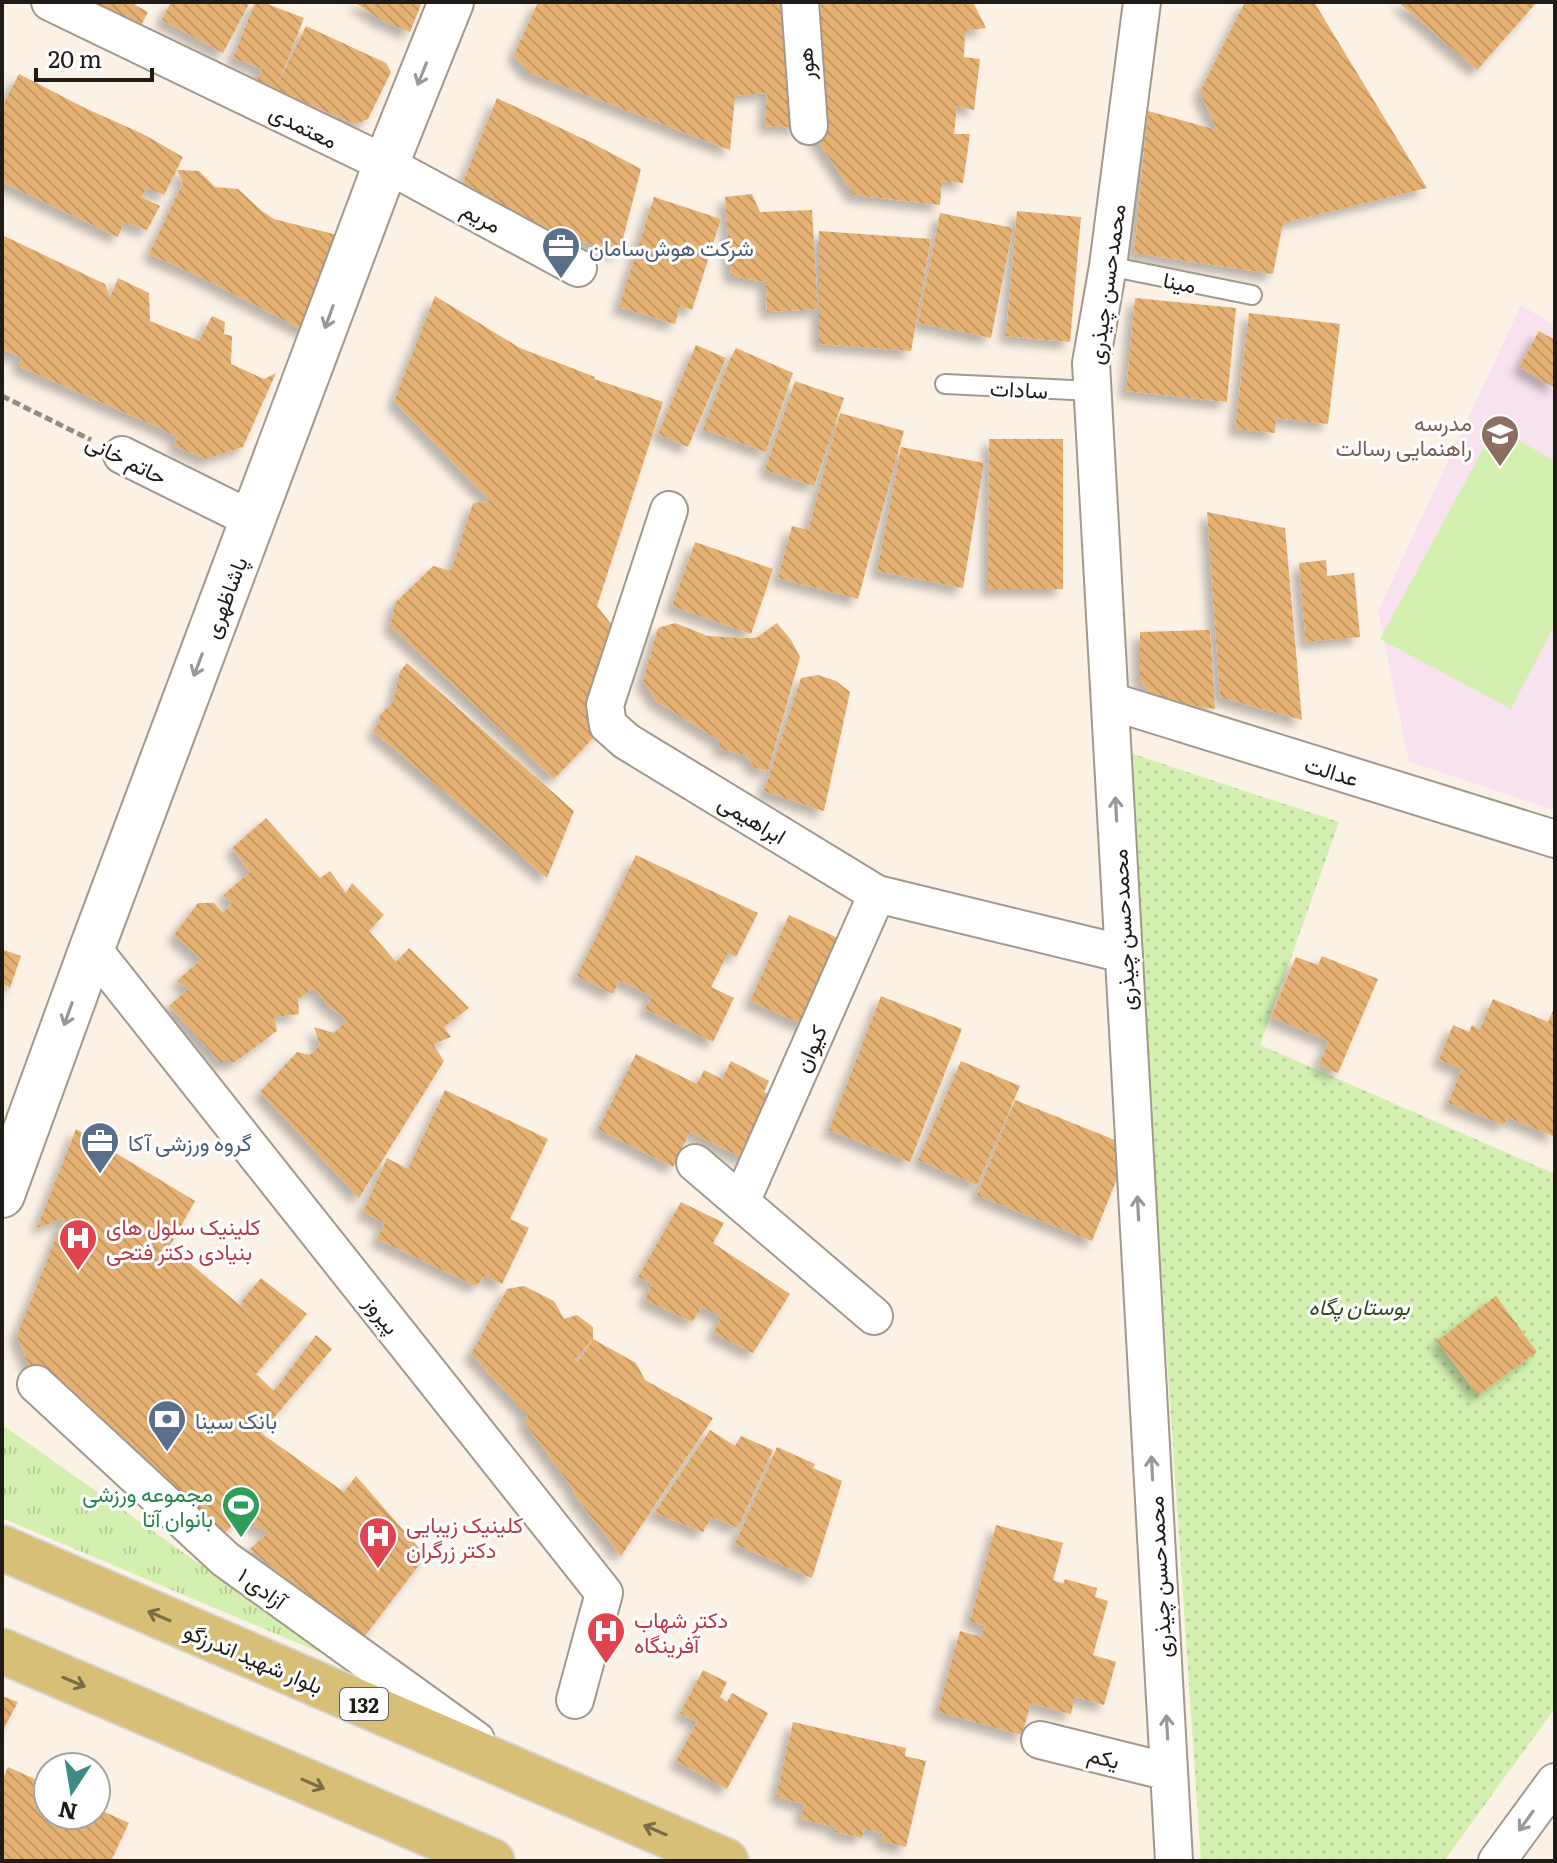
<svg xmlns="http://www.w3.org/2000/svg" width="1557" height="1863" viewBox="0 0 1557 1863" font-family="Literata,Vazirmatn,serif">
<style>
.education{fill:#f8e2ef}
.grass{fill:url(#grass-tufts)}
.park{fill:url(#park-dots)}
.pitch{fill:#d3f0b0}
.building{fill:url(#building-back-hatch);filter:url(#shadow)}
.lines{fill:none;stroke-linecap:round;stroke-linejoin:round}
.service-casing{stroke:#a2988c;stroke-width:22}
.minor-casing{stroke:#a2988c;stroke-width:40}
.secondary-casing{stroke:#a2988c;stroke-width:48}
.primary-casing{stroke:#d7d6d5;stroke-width:48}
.path{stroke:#958d85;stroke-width:5;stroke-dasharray:8 4;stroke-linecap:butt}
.service{stroke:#fff;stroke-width:18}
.minor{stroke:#fff;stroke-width:36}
.secondary{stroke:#fff;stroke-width:44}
.primary{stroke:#d7bf78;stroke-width:44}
.oneway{stroke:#9a9897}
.oneway2{stroke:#7b6d48}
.labels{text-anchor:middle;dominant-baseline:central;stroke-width:6;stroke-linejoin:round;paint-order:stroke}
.shield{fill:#fff;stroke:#625f5d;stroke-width:2}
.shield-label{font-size:20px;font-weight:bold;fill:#1f1b17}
.street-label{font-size:22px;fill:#1f1b17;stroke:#fff}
.service-label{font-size:22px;fill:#4e5e75;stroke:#fff;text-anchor:start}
.education-label{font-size:22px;fill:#785e54;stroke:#fff;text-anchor:end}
.health-label{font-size:22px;fill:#be3a42;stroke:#fff;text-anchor:start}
.park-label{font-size:22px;font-style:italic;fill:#364a19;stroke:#fff}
.leisure-label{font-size:22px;fill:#27864d;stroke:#fff;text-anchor:end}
</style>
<defs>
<pattern id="grass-tufts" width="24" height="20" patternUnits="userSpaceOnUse" patternTransform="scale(2)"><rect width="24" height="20" fill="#d3f0b0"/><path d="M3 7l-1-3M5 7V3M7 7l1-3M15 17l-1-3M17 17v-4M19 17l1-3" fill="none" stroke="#b5cd97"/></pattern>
<pattern id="park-dots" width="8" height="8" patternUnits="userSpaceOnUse" patternTransform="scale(2)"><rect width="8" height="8" fill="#d3f0b0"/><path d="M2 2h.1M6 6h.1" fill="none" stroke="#b5cd97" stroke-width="1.8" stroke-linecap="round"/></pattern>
<pattern id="building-back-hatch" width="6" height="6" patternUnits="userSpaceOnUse" patternTransform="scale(2)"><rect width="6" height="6" fill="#e5b174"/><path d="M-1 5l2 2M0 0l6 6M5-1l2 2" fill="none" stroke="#c49864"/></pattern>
<filter id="shadow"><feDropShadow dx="-7" dy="7" stdDeviation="4" flood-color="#0004"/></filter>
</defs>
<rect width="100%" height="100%" fill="#fcf1e5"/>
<path class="education" d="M1521 305 1555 326V810L1409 762 1378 611Z"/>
<path class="grass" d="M2 1426 8 1429 333 1658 2 1518Z"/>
<path class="park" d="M1133 754 1339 822 1260 1045 1555 1174V1708L1444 1861H1201L1145 1033Z"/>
<path class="pitch" d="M1495 427 1555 461V624L1511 709 1380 639Z"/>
<path class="building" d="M95 2H136L135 5 148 12 137 33 89 8Z
M171 2H250L223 53 162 20Z
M255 2H262L304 18 279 81 306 26 386 63 391 72 368 119 355 124 256 82 262 69 233 58Z
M354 2H422L410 32 383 21Z
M538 2H798L799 128 765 126 767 93 735 96 730 150 529 73 514 55Z
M821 2H973L986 28 965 31 964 57 980 59 974 110 957 106 954 134H970L963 183 942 181 940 205 854 195 816 138Z
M1245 2H1314L1427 188 1283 223 1273 274 1134 253 1148 111 1217 130 1200 92Z
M1398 2H1537L1477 70Z
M19 74 85 108 143 134 183 157 164 195 147 188 141 197 160 206 147 230 124 222 118 237 2 182V107Z
M497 98 592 143 641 169 619 254 474 204 458 194Z
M177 170 199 171 215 187 238 189 262 211 274 219 345 237 307 332 201 277 149 254 183 182Z
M752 194 760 212 812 210 818 309 767 312 766 282 731 276 725 197Z
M654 197 721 219 692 310 680 306 675 324 619 307Z
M1017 211 1081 217 1070 342 1006 336Z
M940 213 1013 228 991 338 918 323Z
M819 231 931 239 911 351 819 344Z
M2 235 105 284 110 298 118 278 149 293 150 321 199 341 212 316 225 322 224 334 232 336 231 364 264 379 276 373 243 447 206 459 174 446 178 438 160 428 18 366 22 358 2 349Z
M435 296 520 348 595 377 594 379 663 402 597 606 620 635 600 731 554 779 390 626 395 603 433 566 451 571 473 503 490 501 394 401Z
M1135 298 1236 308 1227 402 1126 391Z
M1249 313 1340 324 1328 424 1276 418 1275 433 1235 429Z
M1539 331 1555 340V388L1519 367Z
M696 345 726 358 688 447 658 434Z
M736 348 793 373 766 452 703 429 730 359Z
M795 381 844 398 814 486 765 470Z
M840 413 904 431 858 599 778 578 792 526 808 530Z
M989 439H1063V589H988Z
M901 447 984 463 963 588 877 571Z
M1207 512 1285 528 1302 720 1220 697Z
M695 542 773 569 751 634 672 606Z
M1326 560 1327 576 1354 573 1360 637 1306 642 1299 563Z
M675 623 708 636 743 638H756L777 623 791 640 800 657 768 771 755 768 746 755 720 749V741L656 701 643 681 658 628Z
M1210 630 1215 709 1155 700 1140 680V632Z
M407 663 574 811 547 878 373 731 380 721V715L393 702 400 671Z
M818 675 836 681 850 692 824 811 764 791 801 678Z
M266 818 320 878 330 871 346 893 352 883 384 915 369 931 396 962 409 948 469 1008 444 1027 451 1037 433 1044 444 1061 359 1198 260 1092 297 1052 310 1055 320 1045 314 1027 334 1033 347 1020 329 1006 314 988 298 999 299 1014 274 1017 277 1031 235 1062H220L169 1006 189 988 177 981 201 959 174 935 198 903H214L223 913 232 902 223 895 250 872 232 848Z
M636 855 758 913 736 957 728 953 711 987 734 998 713 1042 645 1009 652 996 619 980 613 994 577 976Z
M789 915 844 941 806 1026 750 1001Z
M4 950 21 956 10 988 2 983V955Z
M1322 956 1378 979 1338 1073 1319 1065 1329 1041 1271 1017 1296 957 1318 965Z
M881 996 962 1029 910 1162 829 1130Z
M1493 999 1548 1022 1555 1006V1137L1507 1117 1504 1125 1448 1103 1462 1069 1439 1060 1453 1025 1469 1032 1472 1025 1480 1029Z
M636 1054 697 1084 704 1070 722 1079 731 1061 769 1081 764 1092 777 1098 747 1160 690 1132 673 1167 598 1129Z
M961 1061 1020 1086 977 1185 918 1160Z
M445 1090 548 1139 510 1219 529 1228 502 1284 485 1276 476 1286 377 1239 385 1223 363 1212 387 1158 408 1169Z
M1015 1100 1130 1146 1092 1241 977 1195Z
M76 1129 195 1201 159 1265 172 1248 249 1313 241 1302 261 1278 307 1314 256 1374 274 1391 316 1335 332 1349 261 1433 344 1492 356 1476 426 1556 361 1641 250 1549 269 1532 251 1524 244 1512 226 1532 197 1512 70 1416 87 1403 29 1366 17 1335 64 1218 37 1228Z
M681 1202 724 1223 713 1243 790 1294 753 1353 713 1333 722 1317 702 1307 692 1322 645 1300 652 1283 638 1277Z
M524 1286 554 1301 564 1319 577 1315 593 1327V1339L575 1360 578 1362 593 1339 636 1363 645 1380 713 1418 621 1556 576 1497 573 1489 524 1422 528 1416 471 1354 507 1289Z
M1496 1296 1537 1352 1478 1395 1437 1341Z
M710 1430 735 1446 741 1436 773 1450 738 1528 712 1517 703 1532 654 1513Z
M777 1447 815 1464 813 1468 842 1481 812 1578 735 1544Z
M996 1525 1063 1543 1053 1580 1063 1584 1065 1579 1097 1588 1095 1597 1108 1601 1093 1655 1116 1662 1104 1705 1075 1697 1071 1714 1031 1703 1022 1735 938 1712 960 1631 981 1637 985 1626 970 1621Z
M703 1670 727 1682 720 1697 727 1702 732 1693 768 1713 727 1789 676 1761 697 1722 680 1713Z
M2 1696 18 1702 2 1732Z
M793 1722 906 1748 905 1756 926 1761 906 1847 881 1841 883 1833 864 1829 862 1838 835 1832 836 1827 801 1819 804 1804 776 1797Z
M8 1767 48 1785V1815H96V1808L129 1823 111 1861H2V1780Z"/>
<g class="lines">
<defs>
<path id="service" d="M1108 266 1252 295
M945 384 1093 391"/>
<path id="minor" d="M50 2 386 164 578 268
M800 2 809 126
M1142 2 1108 266 1091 363 1174 1861
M122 455 253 520
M669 510 605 705 608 725 626 741 877 894 1124 954
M1110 701 1555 839
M92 948 604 1593 575 1700
M695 1163 874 1316
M741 1202 877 894
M36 1384 225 1559 476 1740
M1040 1740 1169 1772
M1497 1861 1555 1782"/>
<path id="secondary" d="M2 1195 92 948 386 164 451 2"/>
<path id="primary" d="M2 1548 726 1861
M2 1651 492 1861"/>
</defs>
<use href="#service" class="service-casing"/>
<use href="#minor" class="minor-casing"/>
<use href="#secondary" class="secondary-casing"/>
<use href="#primary" class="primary-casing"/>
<path class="path" d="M2 396 91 440"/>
<use href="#service" class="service"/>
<use href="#minor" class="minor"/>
<use href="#secondary" class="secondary"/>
<use href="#primary" class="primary"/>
</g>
<defs><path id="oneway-shaft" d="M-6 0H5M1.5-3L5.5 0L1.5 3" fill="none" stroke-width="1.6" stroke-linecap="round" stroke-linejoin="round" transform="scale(2)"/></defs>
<g class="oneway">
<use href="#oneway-shaft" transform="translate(422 74) rotate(112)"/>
<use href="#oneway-shaft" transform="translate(329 317) rotate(110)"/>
<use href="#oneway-shaft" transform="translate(198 665) rotate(111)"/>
<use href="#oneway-shaft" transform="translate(1116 809) rotate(-93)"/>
<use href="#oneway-shaft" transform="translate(68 1014) rotate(110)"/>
<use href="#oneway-shaft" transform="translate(1138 1208) rotate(-93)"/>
<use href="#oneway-shaft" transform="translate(1152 1468) rotate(-93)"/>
<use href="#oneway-shaft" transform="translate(1167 1727) rotate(-93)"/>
<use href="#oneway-shaft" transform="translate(1526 1821) rotate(126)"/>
</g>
<g class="oneway2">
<use href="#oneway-shaft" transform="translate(159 1616) rotate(-157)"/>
<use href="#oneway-shaft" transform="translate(74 1682) rotate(23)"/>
<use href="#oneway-shaft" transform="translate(313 1784) rotate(23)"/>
<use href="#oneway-shaft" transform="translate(655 1830) rotate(-157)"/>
</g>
<defs>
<symbol id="office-pin" viewBox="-11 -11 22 30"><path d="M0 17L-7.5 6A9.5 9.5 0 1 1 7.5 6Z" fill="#5c6f8a" stroke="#fff"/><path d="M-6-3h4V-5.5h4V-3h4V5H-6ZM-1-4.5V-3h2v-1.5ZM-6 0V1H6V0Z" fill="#fff"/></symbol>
<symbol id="school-pin" viewBox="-11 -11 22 30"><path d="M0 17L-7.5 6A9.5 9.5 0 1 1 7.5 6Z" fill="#8d6e63" stroke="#fff"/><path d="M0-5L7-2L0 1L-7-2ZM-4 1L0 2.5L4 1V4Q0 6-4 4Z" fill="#fff"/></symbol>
<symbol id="hospital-pin" viewBox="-11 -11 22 30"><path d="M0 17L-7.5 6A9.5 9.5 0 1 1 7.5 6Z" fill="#e0444e" stroke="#fff"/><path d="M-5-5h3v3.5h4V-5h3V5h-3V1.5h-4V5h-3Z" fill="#fff"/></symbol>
<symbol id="bank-pin" viewBox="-11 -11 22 30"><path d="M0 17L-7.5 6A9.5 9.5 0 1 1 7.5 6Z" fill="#5c6f8a" stroke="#fff"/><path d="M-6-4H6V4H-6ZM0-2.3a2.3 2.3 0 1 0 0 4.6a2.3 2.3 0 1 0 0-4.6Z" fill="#fff"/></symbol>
<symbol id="stadium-pin" viewBox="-11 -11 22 30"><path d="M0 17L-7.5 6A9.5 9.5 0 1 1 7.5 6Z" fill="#2e9e5b" stroke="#fff"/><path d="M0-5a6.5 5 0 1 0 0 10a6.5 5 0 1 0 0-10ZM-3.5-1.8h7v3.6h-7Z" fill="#fff"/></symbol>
</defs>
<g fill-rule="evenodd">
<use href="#office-pin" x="539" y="224" width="44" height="60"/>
<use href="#school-pin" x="1478" y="412" width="44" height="60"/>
<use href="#office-pin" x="78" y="1119" width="44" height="60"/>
<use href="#hospital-pin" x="56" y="1216" width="44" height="60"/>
<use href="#bank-pin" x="145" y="1397" width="44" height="60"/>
<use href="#stadium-pin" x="219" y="1483" width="44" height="60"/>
<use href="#hospital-pin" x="356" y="1514" width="44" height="60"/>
<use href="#hospital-pin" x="584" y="1609" width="44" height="60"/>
</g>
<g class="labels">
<rect class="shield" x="340" y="1688" width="48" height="32" rx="6"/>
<g class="shield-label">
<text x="364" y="1704">132</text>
</g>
<g class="street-label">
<text transform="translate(804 64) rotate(-94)">هور</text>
<text transform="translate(304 125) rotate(26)">معتمدی</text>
<text transform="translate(482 216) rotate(28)">مریم</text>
<text transform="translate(1180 281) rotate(11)">مینا</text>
<text transform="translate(1105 284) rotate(-82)">محمدحسن چیذری</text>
<text transform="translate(1019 388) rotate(3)">سادات</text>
<text transform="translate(127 458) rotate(26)">حاتم خانی</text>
<text transform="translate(224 597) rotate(-69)">پاشاظهری</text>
<text transform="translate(1332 770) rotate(17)">عدالت</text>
<text transform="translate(753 818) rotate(31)">ابراهیمی</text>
<text transform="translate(1122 930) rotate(-93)">محمدحسن چیذری</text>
<text transform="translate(809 1048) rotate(-66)">کیوان</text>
<text transform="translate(383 1314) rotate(52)">پیروز</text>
<text transform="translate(1158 1577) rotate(-93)">محمدحسن چیذری</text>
<text transform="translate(263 1587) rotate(36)">آزادی ۱</text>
<text transform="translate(254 1657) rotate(23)">بلوار شهید اندرزگو</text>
<text transform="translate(1104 1756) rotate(14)">یکم</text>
</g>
<g class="service-label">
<text x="589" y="246">شرکت هوش‌سامان</text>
<text x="128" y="1141">گروه ورزشی آکا</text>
<text x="195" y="1419">بانک سینا</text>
</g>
<g class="education-label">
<text x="1472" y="421">مدرسه<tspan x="1472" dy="25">راهنمایی رسالت</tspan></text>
</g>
<g class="health-label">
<text x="106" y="1225">کلینیک سلول های<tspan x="106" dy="25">بنیادی دکتر فتحی</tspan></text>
<text x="406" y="1523">کلینیک زیبایی<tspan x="406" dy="25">دکتر زرگران</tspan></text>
<text x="634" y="1618">دکتر شهاب<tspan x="634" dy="25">آفرینگاه</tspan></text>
</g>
<g class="park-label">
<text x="1359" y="1305">بوستان پگاه</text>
</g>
<g class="leisure-label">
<text x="213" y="1492">مجموعه ورزشی<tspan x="213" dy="25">بانوان آتا</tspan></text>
</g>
</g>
<rect width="1557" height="1863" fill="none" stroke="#1f1b17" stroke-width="8"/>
<g transform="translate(72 1791) rotate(192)"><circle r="38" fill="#ffffff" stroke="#a5a4a2" stroke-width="2"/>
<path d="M0-6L14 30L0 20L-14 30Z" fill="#418987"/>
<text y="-12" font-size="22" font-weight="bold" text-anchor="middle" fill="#1f1b17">N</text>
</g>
<path d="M36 68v12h116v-12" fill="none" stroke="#1f1b17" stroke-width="4"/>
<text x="48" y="68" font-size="24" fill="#1f1b17" stroke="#ffffff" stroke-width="6" paint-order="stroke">20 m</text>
</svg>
